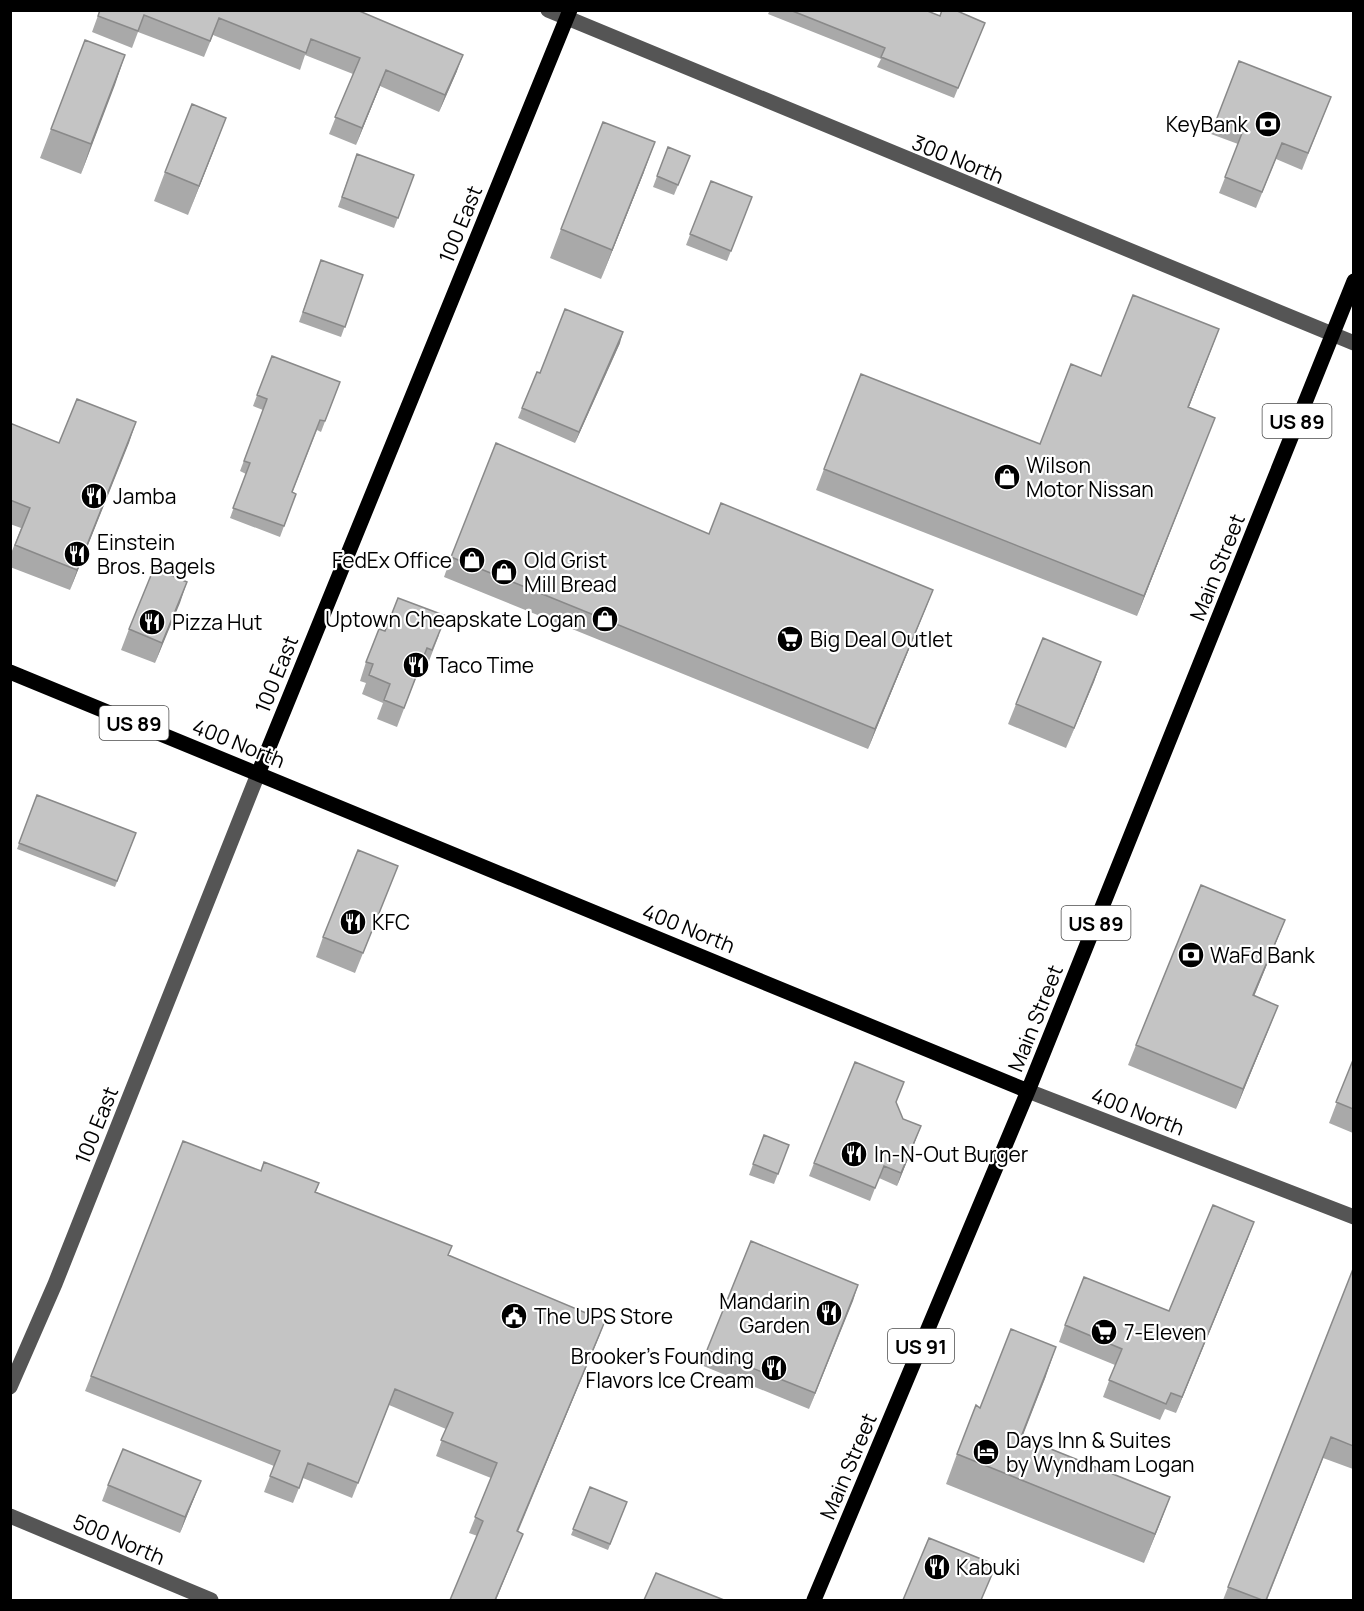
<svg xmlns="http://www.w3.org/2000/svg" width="1364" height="1611" viewBox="0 0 1364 1611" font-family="Manrope,sans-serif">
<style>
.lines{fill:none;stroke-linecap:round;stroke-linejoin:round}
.minor{stroke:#555;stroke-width:15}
.major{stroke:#000;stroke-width:15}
.wall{fill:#a9a9a9}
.shaded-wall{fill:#898989}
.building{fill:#c4c4c4;stroke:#898989;stroke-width:1.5}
.labels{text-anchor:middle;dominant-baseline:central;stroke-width:4.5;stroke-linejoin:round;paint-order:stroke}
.shield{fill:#fff;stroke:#4c4c4c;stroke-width:1.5}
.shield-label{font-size:20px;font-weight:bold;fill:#000}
.poi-label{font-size:21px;fill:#000;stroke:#fff;text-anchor:start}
.street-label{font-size:21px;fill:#000;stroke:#fff}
</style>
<rect width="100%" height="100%" fill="#fff"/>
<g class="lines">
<path class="minor" d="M548 10 1354 343
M1028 1091 1354 1217
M10 1387 55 1284 258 774
M10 1516 211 1600"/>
<path class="major" d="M10 672 1028 1091
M258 774 570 10
M814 1600 1028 1091 1354 281"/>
</g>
<path class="wall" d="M100 10H357L457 71 439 112 380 86 356 145 329 134 353 74 305 55 300 70 213 35 204 57 138 32 132 48 92 32Z
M770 10H925L940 16 985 23 954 98 877 67 881 59 768 14Z
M125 55 81 174 40 158 51 129Z
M1331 97 1302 170 1276 159 1256 208 1219 193 1238 144 1211 134 1217 118Z
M215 147 188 215 154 201 165 172Z
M668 147 690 156 674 195 653 187Z
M357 154 414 175 394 228 338 207Z
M644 172 601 279 550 258 561 229Z
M711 181 752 197 727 261 686 245Z
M321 260 363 275 341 337 299 322Z
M1219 329 1189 407 1207 438 1137 616 816 490 824 469 1040 444 1101 376Z
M620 343 575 443 518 418 522 408 540 373Z
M272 356 340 382 321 432 317 430 292 493 296 494 280 537 230 518 246 474 240 471 263 410 253 406Z
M136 422 70 590 10 567V556L21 528 10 524V423L59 443Z
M709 534 933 590 925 610 868 749 444 577 451 557Z
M187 582 155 663 121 650 129 629Z
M385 631 439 635 426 669 420 667 397 727 377 719 383 703 362 694 366 683 360 681 366 662Z
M1101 662 1066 748 1008 724 1016 704Z
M37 795 136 833 115 887 17 849Z
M390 886 355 973 316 957 323 937Z
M1285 920 1254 996 1270 1026 1236 1109 1128 1065 1136 1045Z
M1353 1060V1133L1329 1123Z
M896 1103 903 1119 916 1139 897 1186 879 1178 870 1201 809 1176 814 1163Z
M764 1135 789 1145 774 1184 749 1175Z
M319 1183 316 1192 448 1256 605 1321 518 1532 517 1550 469 1533 491 1478 436 1456 446 1429 389 1405 352 1498 303 1478 293 1503 264 1492 274 1466 85 1391 91 1376Z
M1248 1238 1176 1413 1165 1409 1160 1420 1103 1397 1115 1365 1059 1342 1065 1325 1169 1311Z
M1353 1269V1469L1323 1458 1267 1600H1223Z
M858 1285 809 1409 701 1365 707 1350Z
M1046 1376 1022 1438 1170 1497 1144 1563 946 1484 957 1454 980 1408Z
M108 1485 195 1496 180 1533 102 1501Z
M590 1487 627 1502 608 1550 571 1535Z"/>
<path class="shaded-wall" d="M125 55 115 85 81 174 91 144Z
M463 55 457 71 439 112 445 95Z
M386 70 380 86 356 145 362 128Z
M226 118 215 147 188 215 199 186Z
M655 142 644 172 601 279 612 250Z
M1219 329 1211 350 1181 427 1188 407Z
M623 332 620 343 575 443 579 432Z
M1215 418 1207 438 1137 616 1144 596Z
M136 422 129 443 70 590 77 570Z
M187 582 180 603 155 663 162 643Z
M933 590 925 610 868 749 875 729Z
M1101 662 1094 682 1066 748 1074 728Z
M1285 920 1277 940 1246 1016 1253 995Z
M1278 1006 1270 1026 1236 1109 1243 1089Z
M921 1126 916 1139 897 1186 901 1173Z
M1254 1222 1248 1238 1176 1413 1182 1397Z
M858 1285 853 1301 809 1409 815 1393Z
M605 1321 599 1337 511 1547 517 1531Z
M1056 1347 1046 1376 1010 1467 1021 1437Z
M1331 1437 1323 1458 1266 1600Z
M201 1481 195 1496 180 1533 185 1517Z
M1170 1497 1159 1526 1144 1563 1155 1534Z
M523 1534 496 1600H495Z"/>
<path class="building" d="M100 10H357L463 55 445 95 386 70 362 128 335 117 360 58 311 39 306 53 219 18 210 41 144 15 138 31 98 16Z
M790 10H925L940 16 942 10H955L985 23 958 88 881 57 885 48Z
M85 40 125 55 91 144 51 129Z
M1239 61 1331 97 1308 153 1282 143 1262 192 1225 177 1244 128 1217 118Z
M192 104 226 118 199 186 165 172Z
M603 122 655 142 612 250 561 229Z
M668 147 690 156 678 185 657 176Z
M357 154 414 175 398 218 342 197Z
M711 181 752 197 731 251 690 234Z
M321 260 363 275 345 327 303 312Z
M1133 295 1219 329 1188 407 1215 418 1144 596 824 469 861 374 1040 444 1071 364 1101 376Z
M565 309 623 332 579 432 522 408 537 372 540 373Z
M272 356 340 382 325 421 320 420 292 492 296 494 284 526 233 508 250 463 244 461 267 399 257 395Z
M77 399 136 422 77 570 15 545 30 508 10 500V423L59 443Z
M496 443 709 534 721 503 933 590 875 729 451 557Z
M154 568 187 582 162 643 129 629Z
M398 598 446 616 432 650 427 648 404 708 384 700 390 684 369 675 373 664 366 662 379 629 385 631Z
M1043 638 1101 662 1074 728 1016 704Z
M37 795 136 833 117 881 19 843Z
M358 850 398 866 363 953 323 937Z
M1201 885 1285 920 1253 995 1278 1006 1243 1089 1136 1045Z
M1353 1060V1109L1336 1102Z
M855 1062 904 1082 896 1102 903 1119 921 1126 901 1173 884 1166 875 1188 814 1163Z
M764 1135 789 1145 778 1174 753 1164Z
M183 1141 261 1171 264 1162 319 1183 315 1192 452 1246 448 1255 605 1321 517 1531 523 1534 495 1600H450L483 1521 475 1517 497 1463 441 1440 453 1413 395 1389 358 1483 308 1463 299 1488 270 1476 280 1451 91 1376Z
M1213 1205 1254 1222 1182 1397 1171 1393 1166 1404 1109 1380 1122 1349 1065 1325 1084 1277 1169 1311Z
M751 1241 858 1285 815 1393 707 1350Z
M1353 1269V1446L1331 1437 1266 1600H1262L1228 1587Z
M1011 1329 1056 1347 1021 1437 1170 1497 1155 1534 957 1454 976 1405 980 1408Z
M123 1449 201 1481 185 1517 108 1485Z
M590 1487 627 1502 610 1544 573 1529Z
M929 1538 996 1565 981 1600H903Z
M656 1573 724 1600H644Z"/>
<defs>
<symbol id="bank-disc" viewBox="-11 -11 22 22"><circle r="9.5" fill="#000" stroke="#fff"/><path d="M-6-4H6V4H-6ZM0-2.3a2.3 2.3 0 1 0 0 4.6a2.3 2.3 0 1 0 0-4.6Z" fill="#fff"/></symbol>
<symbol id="shop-disc" viewBox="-11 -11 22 22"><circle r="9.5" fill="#000" stroke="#fff"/><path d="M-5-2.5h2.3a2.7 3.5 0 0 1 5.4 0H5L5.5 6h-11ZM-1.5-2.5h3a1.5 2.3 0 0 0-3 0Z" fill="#fff"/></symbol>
<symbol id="restaurant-disc" viewBox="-11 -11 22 22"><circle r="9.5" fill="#000" stroke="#fff"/><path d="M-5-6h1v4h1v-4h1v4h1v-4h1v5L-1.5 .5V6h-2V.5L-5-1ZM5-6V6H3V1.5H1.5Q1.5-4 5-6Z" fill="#fff"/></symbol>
<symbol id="supermarket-disc" viewBox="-11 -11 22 22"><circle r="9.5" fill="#000" stroke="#fff"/><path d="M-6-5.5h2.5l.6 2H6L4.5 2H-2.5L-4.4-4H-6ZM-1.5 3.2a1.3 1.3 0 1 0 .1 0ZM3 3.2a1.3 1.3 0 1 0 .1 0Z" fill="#fff"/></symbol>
<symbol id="civic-disc" viewBox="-11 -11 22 22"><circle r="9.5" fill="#000" stroke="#fff"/><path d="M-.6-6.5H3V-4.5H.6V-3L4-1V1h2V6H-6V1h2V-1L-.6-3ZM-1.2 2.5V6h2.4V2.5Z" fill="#fff"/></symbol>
<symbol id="hotel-disc" viewBox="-11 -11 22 22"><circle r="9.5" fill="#000" stroke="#fff"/><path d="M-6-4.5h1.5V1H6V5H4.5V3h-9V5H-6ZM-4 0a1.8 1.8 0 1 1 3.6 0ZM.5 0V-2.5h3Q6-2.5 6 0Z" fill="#fff"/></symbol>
</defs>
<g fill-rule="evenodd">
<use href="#bank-disc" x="1253" y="109" width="30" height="30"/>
<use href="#shop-disc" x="992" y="462" width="30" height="30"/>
<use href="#restaurant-disc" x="79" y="481" width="30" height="30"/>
<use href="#restaurant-disc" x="62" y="539" width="30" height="30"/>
<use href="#shop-disc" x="457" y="545" width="30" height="30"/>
<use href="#shop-disc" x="489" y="557" width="30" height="30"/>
<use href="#shop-disc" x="590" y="604" width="30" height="30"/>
<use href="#restaurant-disc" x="137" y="607" width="30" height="30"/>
<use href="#supermarket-disc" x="775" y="624" width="30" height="30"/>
<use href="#restaurant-disc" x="401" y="650" width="30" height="30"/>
<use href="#restaurant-disc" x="338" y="907" width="30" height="30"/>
<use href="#bank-disc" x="1176" y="940" width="30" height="30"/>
<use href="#restaurant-disc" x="839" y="1139" width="30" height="30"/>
<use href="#restaurant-disc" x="814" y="1298" width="30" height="30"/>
<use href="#civic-disc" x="499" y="1301" width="30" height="30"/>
<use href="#supermarket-disc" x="1089" y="1317" width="30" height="30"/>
<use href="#restaurant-disc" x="759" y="1353" width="30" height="30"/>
<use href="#hotel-disc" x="971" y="1437" width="30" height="30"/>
<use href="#restaurant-disc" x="922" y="1552" width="30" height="30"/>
</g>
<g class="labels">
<g class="shield">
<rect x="1262.5" y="404" width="69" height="34" rx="4.5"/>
<rect x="99.5" y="706" width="69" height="34" rx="4.5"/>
<rect x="1061.5" y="906" width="69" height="34" rx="4.5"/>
<rect x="888" y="1329" width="66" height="34" rx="4.5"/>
</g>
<g class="shield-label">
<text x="1297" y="421">US 89</text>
<text x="134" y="723">US 89</text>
<text x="1096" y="923">US 89</text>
<text x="921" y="1346">US 91</text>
</g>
<g class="poi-label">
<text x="1248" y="124" text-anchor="end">KeyBank</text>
<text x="1026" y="465">Wilson<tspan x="1026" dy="24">Motor Nissan</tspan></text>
<text x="113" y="496">Jamba</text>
<text x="97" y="542">Einstein<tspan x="97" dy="24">Bros. Bagels</tspan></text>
<text x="452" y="560" text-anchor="end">FedEx Office</text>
<text x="524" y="560">Old Grist<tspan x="524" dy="24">Mill Bread</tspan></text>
<text x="586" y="619" text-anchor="end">Uptown Cheapskate Logan</text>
<text x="172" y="622">Pizza Hut</text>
<text x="810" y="639">Big Deal Outlet</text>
<text x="436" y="665">Taco Time</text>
<text x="372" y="922">KFC</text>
<text x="1210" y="955">WaFd Bank</text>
<text x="874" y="1154">In-N-Out Burger</text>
<text x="810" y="1301" text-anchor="end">Mandarin<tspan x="810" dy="24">Garden</tspan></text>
<text x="534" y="1316">The UPS Store</text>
<text x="1124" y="1332">7-Eleven</text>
<text x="754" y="1356" text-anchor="end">Brooker's Founding<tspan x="754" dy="24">Flavors Ice Cream</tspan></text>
<text x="1006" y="1440">Days Inn &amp; Suites<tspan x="1006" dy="24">by Wyndham Logan</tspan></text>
<text x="956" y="1567">Kabuki</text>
</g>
<g class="street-label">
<text transform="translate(958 159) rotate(22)">300 North</text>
<text transform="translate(460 224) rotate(-68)">100 East</text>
<text transform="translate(1217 567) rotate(-68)">Main Street</text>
<text transform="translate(276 674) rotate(-68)">100 East</text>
<text transform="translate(239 743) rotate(22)">400 North</text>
<text transform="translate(689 928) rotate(22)">400 North</text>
<text transform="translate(1035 1018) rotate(-68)">Main Street</text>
<text transform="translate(1138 1111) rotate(21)">400 North</text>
<text transform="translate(96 1125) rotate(-68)">100 East</text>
<text transform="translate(848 1466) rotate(-67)">Main Street</text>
<text transform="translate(119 1539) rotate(23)">500 North</text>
</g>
</g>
<rect width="1364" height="1611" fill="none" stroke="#000000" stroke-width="24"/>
</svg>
